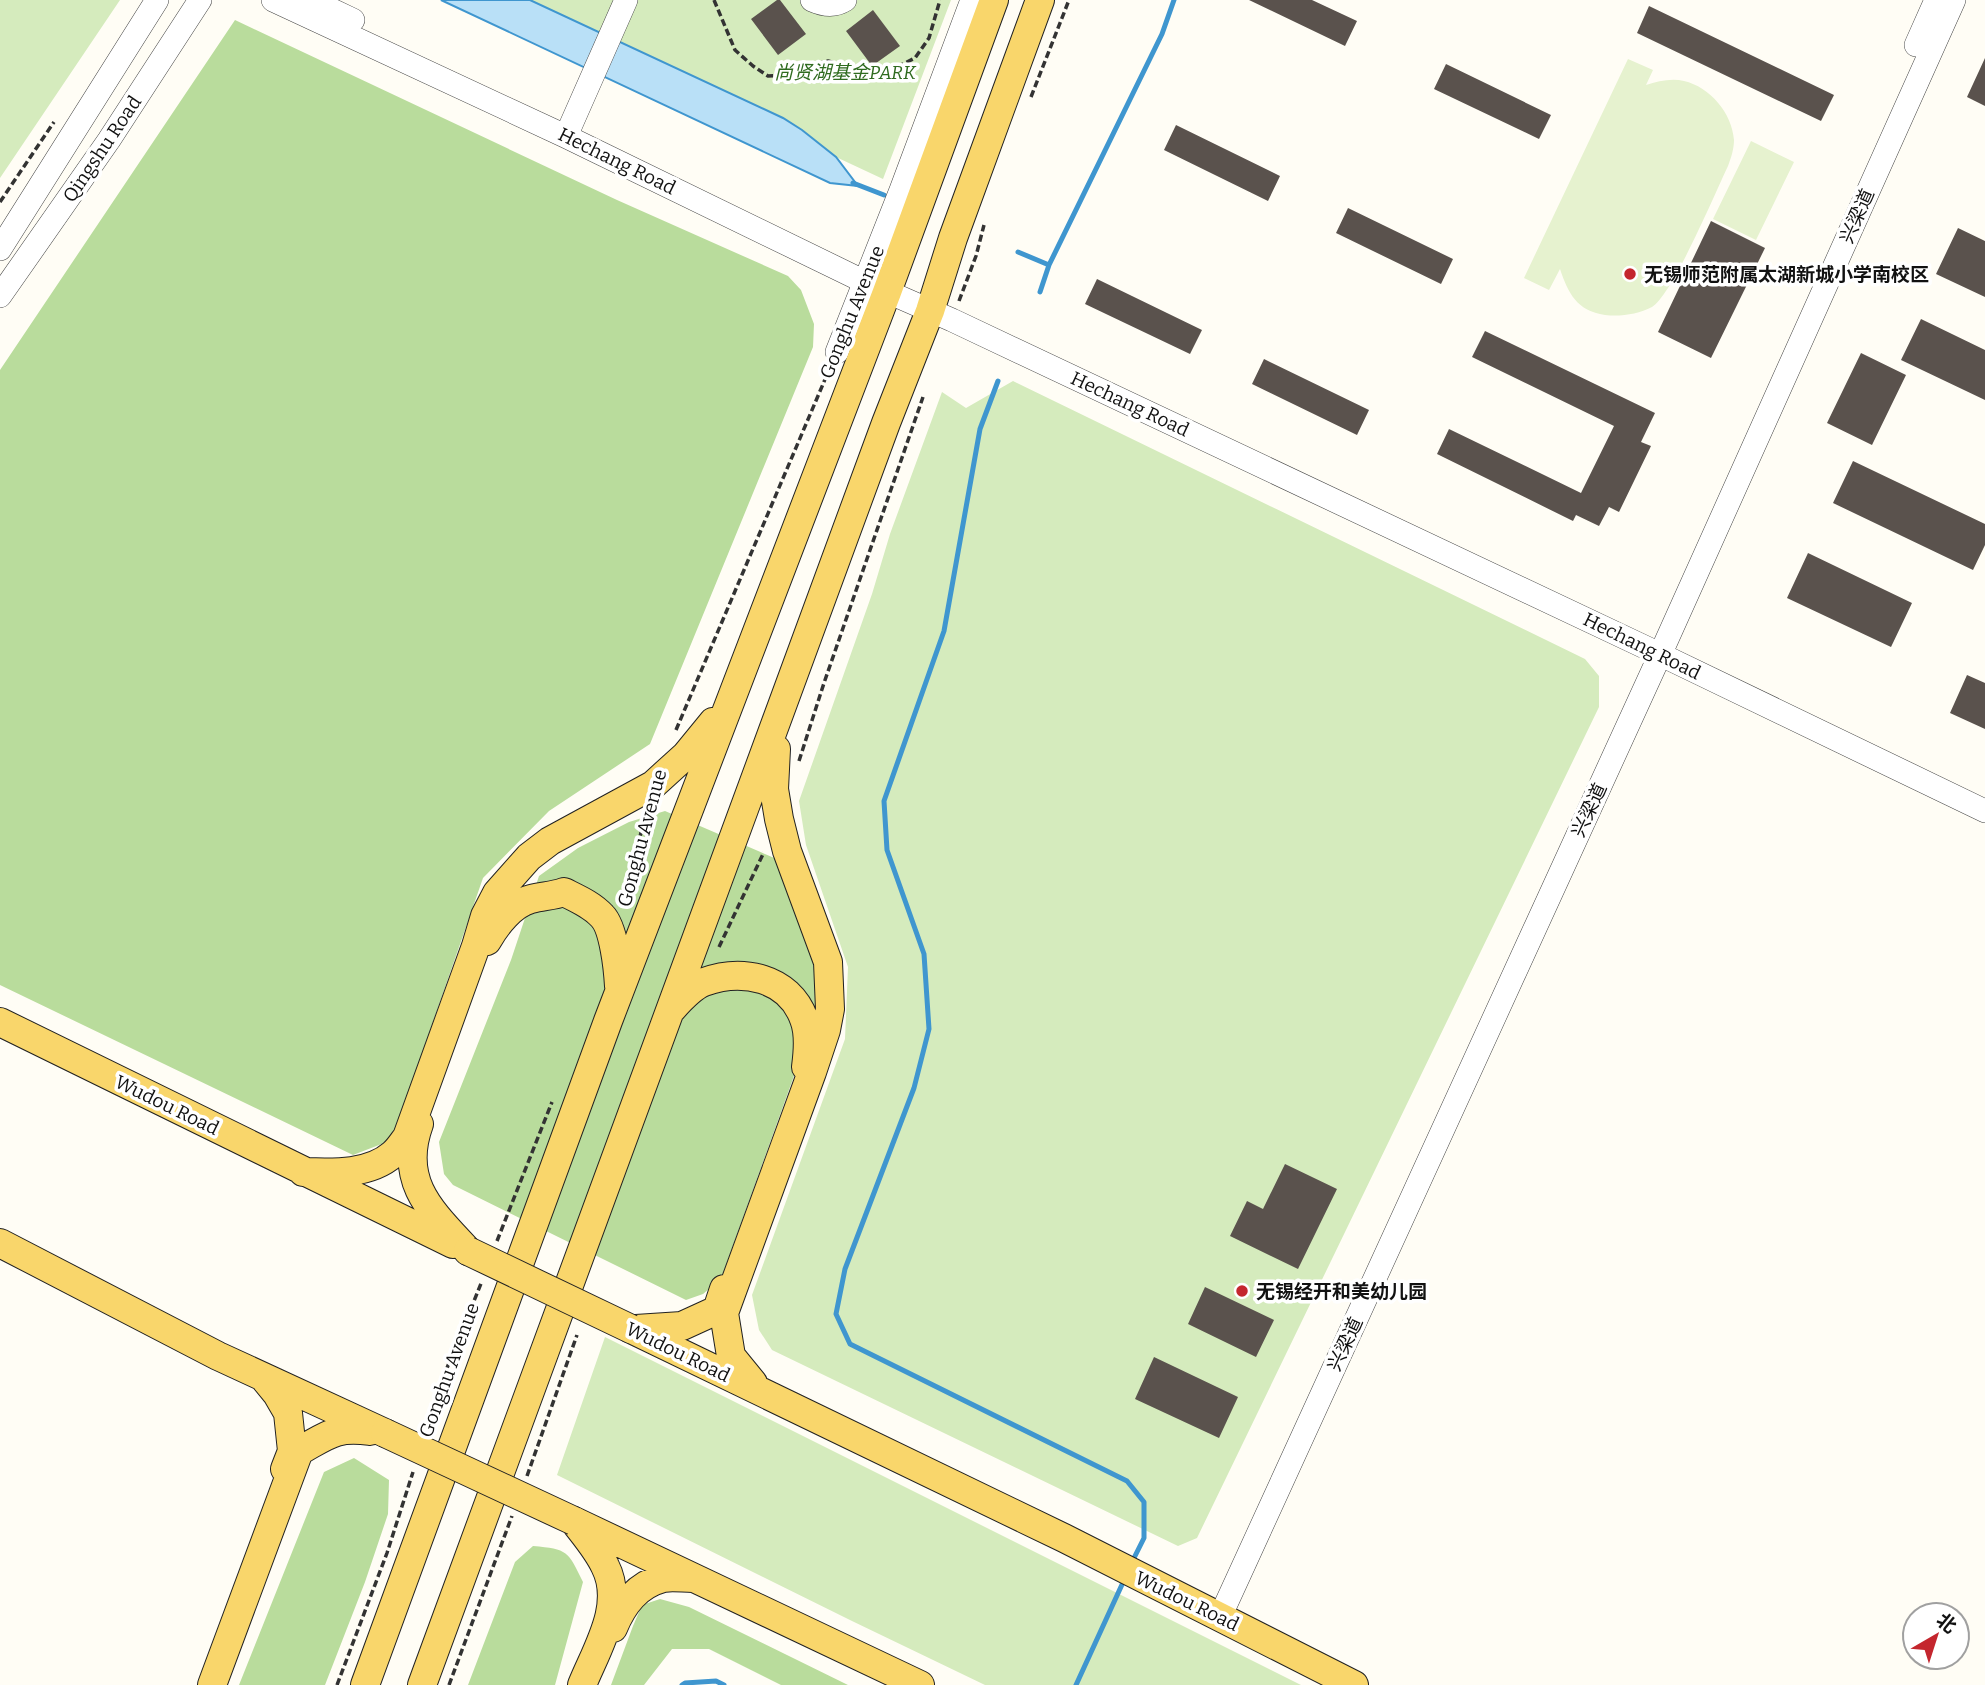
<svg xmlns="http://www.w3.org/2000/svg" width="1985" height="1685" viewBox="0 0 1985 1685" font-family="Bitter,'Noto Sans SC',serif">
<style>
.green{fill:#d5ebbd}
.forest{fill:#b9dc9c}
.pitch{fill:#e6f2cf}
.water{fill:#b9e0f7;stroke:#3f96cf;stroke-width:2}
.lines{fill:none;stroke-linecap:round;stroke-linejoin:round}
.stream{stroke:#3f96cf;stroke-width:5}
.building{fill:#5a524d}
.minor-casing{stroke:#444;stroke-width:24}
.major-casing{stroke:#222;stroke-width:30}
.path{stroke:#333;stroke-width:3.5;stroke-dasharray:7 3.5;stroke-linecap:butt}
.minor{stroke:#fff;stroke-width:23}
.major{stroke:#f9d66b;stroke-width:28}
.major-bridge-casing{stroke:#222;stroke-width:30;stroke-linecap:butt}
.major-bridge{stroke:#f9d66b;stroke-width:28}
.poi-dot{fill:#c4262e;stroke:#fff;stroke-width:2.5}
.labels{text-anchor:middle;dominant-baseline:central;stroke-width:7;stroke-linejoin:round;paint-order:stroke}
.park-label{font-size:19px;font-style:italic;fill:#2f6b1f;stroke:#fff}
.street-label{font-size:19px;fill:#111;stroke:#fff}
.poi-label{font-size:19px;font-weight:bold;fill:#111;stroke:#fff;text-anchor:start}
</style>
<rect width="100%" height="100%" fill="#fffdf5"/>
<path class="green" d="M0 0H120L0 178Z
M530 0H951L883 179 836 157 802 130 783 118Z
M1013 381 1585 659 1599 676V707L1197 1538 1178 1546 772 1350 759 1330 752 1295 845 1039 848 967 806 845 799 801 872 594 890 534 942 392 966 408Z
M605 1337 1301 1685H985L852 1621 557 1475Z"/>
<path class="forest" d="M235 20 617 200 788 276 801 290 814 324 813 347 650 744 549 811 483 878 392 1140 353 1155 0 985V370Z
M665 811 779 860 815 959 818 1009 721 1279 703 1294 686 1300 453 1185 444 1174 439 1142 511 960 539 876 578 848 629 822Z
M354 1458 389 1480 388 1514 365 1582 325 1685H239L324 1472Z
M533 1546C568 1549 568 1551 583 1582L555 1685H468L515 1562Z
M660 1599 689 1607 848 1685H781L709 1649H672L644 1685H611L633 1626 642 1605Z"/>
<path class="pitch" d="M1628 59 1653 70 1646 85C1658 81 1672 78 1684 81 1710 87 1732 113 1734 140 1734 149 1731 158 1728 166 1715 193 1673 294 1652 307 1638 314 1621 317 1605 315 1577 311 1568 293 1560 269L1549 290 1524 278Z
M1751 141 1794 162 1756 240 1713 219Z"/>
<path class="water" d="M441 0H530L783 118 802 130 836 157 858 186 830 183Z"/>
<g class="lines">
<path class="stream" d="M853 183 884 195
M1018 252 1049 265
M1040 292 1049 265 1162 34 1174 0
M998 381 980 429 944 631 884 801 887 850 924 954 929 1029 914 1088 845 1269 836 1314 850 1344 1127 1481 1144 1502V1538L1132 1562
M682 1685 685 1683 716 1681 724 1685
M1076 1685 1125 1578"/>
</g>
<path class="building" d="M777 0H780L806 34 778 55 751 19Z
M1249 0H1312L1357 21 1345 46Z
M1649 6 1834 95 1821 121 1637 33Z
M873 10 900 46 872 66 846 31Z
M1985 58V106L1967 97Z
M1446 64 1551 115 1539 139 1434 89Z
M1176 125 1280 176 1268 201 1164 150Z
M1348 208 1453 259 1441 284 1336 233Z
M1711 221 1765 248 1711 358 1658 332Z
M1958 228 1985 241V297L1936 274Z
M1097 279 1202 330 1190 354 1085 304Z
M1921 319 1985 350V400L1901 360Z
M1485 331 1655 413 1641 442 1651 446 1619 512 1609 507 1599 526 1576 515 1573 521 1437 454 1449 429 1581 493 1614 426 1472 357Z
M1861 353 1906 375 1872 445 1827 423Z
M1264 359 1369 410 1357 435 1252 384Z
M1853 461 1985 524V545L1973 570 1833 503Z
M1808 553 1912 603 1891 647 1787 598Z
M1967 675 1985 683V729L1950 713Z
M1285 1164 1337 1189 1298 1269 1230 1236 1247 1201 1263 1209Z
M1205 1287 1274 1320 1256 1357 1188 1324Z
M1154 1357 1238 1397 1219 1438 1135 1399Z"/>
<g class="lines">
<defs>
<path id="minor" d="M273 0 565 136 865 282 952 320 1651 650 1985 811
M311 0 353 20
M812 0C823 5 834 7 845 0
M1916 45 1936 0
M570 127 626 0
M0 249 157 0
M0 296 109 140 200 0
M837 352 901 190 972 0
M1220 1617 1660 655 1954 0"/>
<path id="major" d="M487 941C496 925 512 904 531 899 542 896 553 896 564 892 578 899 592 905 602 916 614 928 618 969 619 986
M671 1010C680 1000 691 987 704 982 742 968 789 977 804 1019 810 1034 808 1052 806 1067
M0 1022 453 1244
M419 1124C398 1182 431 1211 468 1251
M303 1172C333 1173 369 1175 393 1154 399 1149 403 1142 407 1137L476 946 485 916 497 893 529 857 550 841 653 785 686 755 713 722
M0 1243 218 1356 385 1433
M631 1329 1064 1538 1354 1685
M636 1329 682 1326 717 1310 724 1289
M264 1378 277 1394 288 1413 292 1451 285 1469
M753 1383 731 1356 724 1313 812 1072 826 1030 830 1009 828 962 787 851 779 819 774 789 776 749
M574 1521 920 1685
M577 1525C587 1538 598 1551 605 1566 625 1605 597 1648 582 1685
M613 1628C623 1604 637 1585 663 1578 672 1576 683 1578 692 1578
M212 1685 299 1451C328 1435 336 1426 370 1431
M365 1685 608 1021 887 292 994 0
M422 1685 886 423 930 311 953 238 1040 0"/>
</defs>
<use href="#minor" class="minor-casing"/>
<use href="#major" class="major-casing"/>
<path class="path" d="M714 0 735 50 753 66 768 76 790 75 809 66 828 61 873 74 893 69 915 58 929 38 940 0
M1031 97 1069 0
M0 202 54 122
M959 301 976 256 984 225
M676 730 829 370
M799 761 824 683 923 397
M623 907 645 816
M719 947 764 852
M497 1241 552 1102
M427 1428 443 1378 482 1281
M527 1476 577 1335
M337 1685 387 1553 413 1472
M449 1685 512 1516"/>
<use href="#minor" class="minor"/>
<use href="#major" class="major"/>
<defs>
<path id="major-bridge" d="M468 1251 631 1329
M385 1433 574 1521"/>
</defs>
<use href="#major-bridge" class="major-bridge-casing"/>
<use href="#major-bridge" class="major-bridge"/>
</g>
<g class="poi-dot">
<circle cx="1630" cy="274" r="7"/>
<circle cx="1242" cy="1291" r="7"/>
</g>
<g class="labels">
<g class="park-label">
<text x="845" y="72">尚贤湖基金PARK</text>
</g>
<g class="street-label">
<text transform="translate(102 149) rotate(-56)">Qingshu Road</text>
<text transform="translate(617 161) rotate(26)">Hechang Road</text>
<text transform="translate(1857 216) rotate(-66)">兴梁道</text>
<text transform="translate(852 312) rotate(-68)">Gonghu Avenue</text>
<text transform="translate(1130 404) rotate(25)">Hechang Road</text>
<text transform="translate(1642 646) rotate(26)">Hechang Road</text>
<text transform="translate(1589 810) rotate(-65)">兴梁道</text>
<text transform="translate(642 838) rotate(-75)">Gonghu Avenue</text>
<text transform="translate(167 1105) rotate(26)">Wudou Road</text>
<text transform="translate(1345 1344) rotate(-65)">兴梁道</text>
<text transform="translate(678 1352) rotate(26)">Wudou Road</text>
<text transform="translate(449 1370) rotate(-70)">Gonghu Avenue</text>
<text transform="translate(1187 1601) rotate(26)">Wudou Road</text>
</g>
<g class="poi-label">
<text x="1644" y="274">无锡师范附属太湖新城小学南校区</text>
<text x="1256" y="1291">无锡经开和美幼儿园</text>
</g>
</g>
<g transform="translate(1936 1636) rotate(39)"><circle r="33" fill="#ffffff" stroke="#a0a0a0" stroke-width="2"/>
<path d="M0-5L12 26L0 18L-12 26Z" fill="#c4262e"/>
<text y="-10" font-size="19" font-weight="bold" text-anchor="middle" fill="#111111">北</text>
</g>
</svg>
